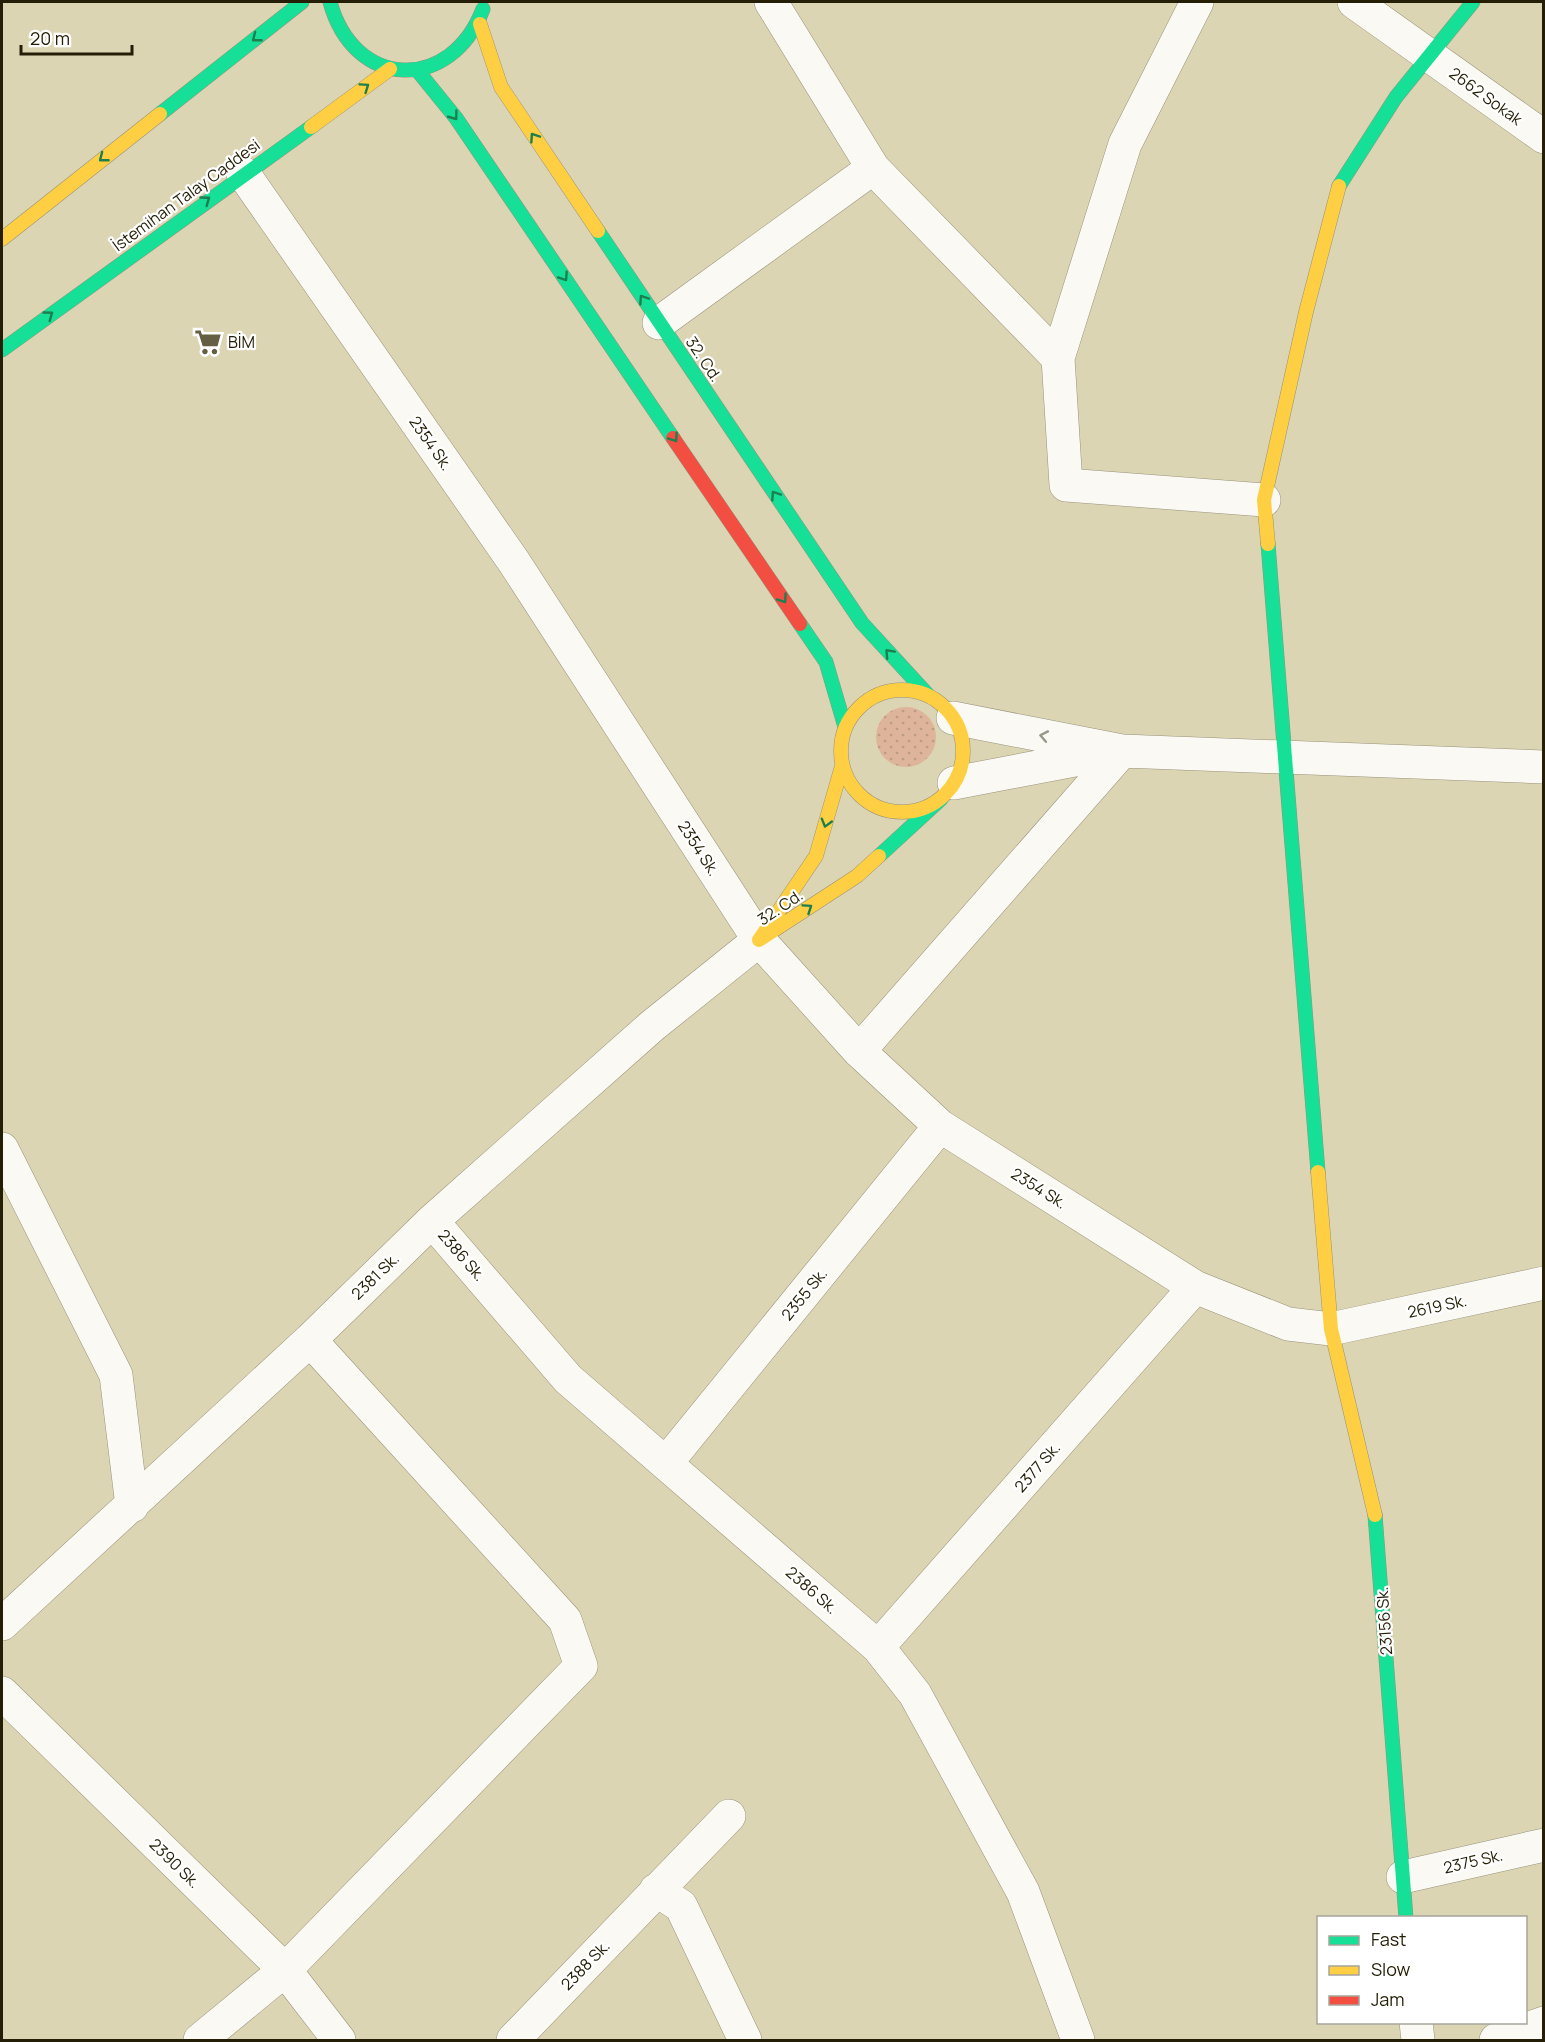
<svg xmlns="http://www.w3.org/2000/svg" width="1545" height="2042" viewBox="0 0 1545 2042" font-family="Manrope,sans-serif">
<style>
.green{fill:url(#green-dots)}
.lines{fill:none;stroke-linecap:round;stroke-linejoin:round}
.street-casing{stroke:#989279;stroke-width:34}
.fast-casing{stroke:#989279;stroke-width:15}
.slow-casing{stroke:#989279;stroke-width:15}
.jam-casing{stroke:#989279;stroke-width:15}
.street{stroke:#faf9f4;stroke-width:33}
.fast{stroke:#16e098;stroke-width:14}
.slow{stroke:#ffcf43;stroke-width:14}
.jam{stroke:#f24e42;stroke-width:14}
.oneway{stroke:#1d7f4f}
.oneway2{stroke:#9a9689}
.labels{text-anchor:middle;dominant-baseline:central;stroke-width:4.5;stroke-linejoin:round;paint-order:stroke}
.street-label{font-size:16px;fill:#241e06;stroke:#fff}
.poi-label{font-size:16px;fill:#241e06;stroke:#fff;text-anchor:start}
</style>
<defs>
<pattern id="green-dots" width="8" height="8" patternUnits="userSpaceOnUse" patternTransform="scale(1.5)"><rect width="8" height="8" fill="#deb59b"/><path d="M2 2h.1M6 6h.1" fill="none" stroke="#be9b84" stroke-width="1.8" stroke-linecap="round"/></pattern>
</defs>
<rect width="100%" height="100%" fill="#dcd5b4"/>
<path class="green" d="M876 737a30 30 0 1 1 60 0a30 30 0 1 1-60 0Z"/>
<g class="lines">
<defs>
<path id="street" d="M771 2 873 168 1058 358
M1197 2 1125 144 1058 358 1066 485 1264 500
M1354 2 1544 137
M243 173 514 562 759 940 859 1051 940 1126 1195 1287 1288 1324 1331 1329 1544 1283
M659 323 873 168
M953 718 1122 751 1544 767
M954 783 1106 754
M859 1051 1122 751
M2 1149 116 1375 132 1506
M432 1221 568 1379 878 1647 915 1694 1023 1892 1078 2040
M667 1462 940 1126
M2 1624 310 1340 432 1221 652 1026 759 940
M878 1647 1195 1287
M2 1693 285 1970 339 2040
M1403 1877 1544 1845
M656 1890 681 1906 745 2040
M1416 2022 1418 2040
M200 2040 285 1970 581 1666 565 1620 310 1340
M513 2040 729 1816
M1496 2040 1544 2023"/>
<path id="fast" d="M330 2C354 90 451 93 483 9
M417 70 456 118 673 438
M160 114 302 2
M1339 186 1396 97 1473 2
M598 231 862 623 929 696
M2 350 311 127
M1268 544 1318 1172
M800 624 826 662 845 727
M879 856 941 799
M1375 1515 1406 1918"/>
<path id="slow" d="M480 24 501 87 598 231
M311 127 390 69
M2 239 160 114
M1268 544 1264 500 1306 312 1339 186
M841 751a61 61 0 1 1 122 0a61 61 0 1 1-122 0Z
M842 766 816 856 759 940 857 876 879 856
M1318 1172 1331 1329 1375 1515"/>
<path id="jam" d="M673 438 800 624"/>
</defs>
<use href="#street" class="street-casing"/>
<use href="#fast" class="fast-casing"/>
<use href="#slow" class="slow-casing"/>
<use href="#jam" class="jam-casing"/>
<use href="#street" class="street"/>
<use href="#fast" class="fast"/>
<use href="#slow" class="slow"/>
<use href="#jam" class="jam"/>
</g>
<defs><path id="oneway-chevron" d="M-2-3.5L2.5 0L-2 3.5" fill="none" stroke-width="1.6" stroke-linecap="round" stroke-linejoin="round" transform="scale(1.5)"/></defs>
<g class="oneway">
<use href="#oneway-chevron" transform="translate(256 38) rotate(142)"/>
<use href="#oneway-chevron" transform="translate(365 87) rotate(-35)"/>
<use href="#oneway-chevron" transform="translate(454 116) rotate(53)"/>
<use href="#oneway-chevron" transform="translate(534 137) rotate(-124)"/>
<use href="#oneway-chevron" transform="translate(103 158) rotate(142)"/>
<use href="#oneway-chevron" transform="translate(206 200) rotate(-36)"/>
<use href="#oneway-chevron" transform="translate(564 277) rotate(56)"/>
<use href="#oneway-chevron" transform="translate(643 299) rotate(-124)"/>
<use href="#oneway-chevron" transform="translate(49 315) rotate(-36)"/>
<use href="#oneway-chevron" transform="translate(674 438) rotate(56)"/>
<use href="#oneway-chevron" transform="translate(775 495) rotate(-124)"/>
<use href="#oneway-chevron" transform="translate(783 599) rotate(56)"/>
<use href="#oneway-chevron" transform="translate(889 653) rotate(-133)"/>
<use href="#oneway-chevron" transform="translate(826 823) rotate(106)"/>
<use href="#oneway-chevron" transform="translate(808 908) rotate(-34)"/>
</g>
<use class="oneway2" href="#oneway-chevron" transform="translate(1044 736) rotate(-169)"/>
<defs>
<symbol id="supermarket-bare" viewBox="-9 -9 18 18"><path d="M-6-5.5h2.5l.6 2H6L4.5 2H-2.5L-4.4-4H-6ZM-1.5 3.2a1.3 1.3 0 1 0 .1 0ZM3 3.2a1.3 1.3 0 1 0 .1 0Z" fill="#645e43" stroke="#fff" stroke-width="2.5" paint-order="stroke"/></symbol>
</defs>
<g fill-rule="evenodd">
<use href="#supermarket-bare" x="189" y="323" width="38" height="38"/>
</g>
<g class="labels">
<g class="street-label">
<text transform="translate(1486 96) rotate(36)">2662 Sokak</text>
<text transform="translate(186 195) rotate(-36)">İstemihan Talay Caddesi</text>
<text transform="translate(704 359) rotate(56)">32. Cd.</text>
<text transform="translate(431 443) rotate(55)">2354 Sk.</text>
<text transform="translate(699 848) rotate(57)">2354 Sk.</text>
<text transform="translate(780 907) rotate(-34)">32. Cd.</text>
<text transform="translate(1039 1188) rotate(32)">2354 Sk.</text>
<text transform="translate(462 1255) rotate(49)">2386 Sk.</text>
<text transform="translate(375 1276) rotate(-44)">2381 Sk.</text>
<text transform="translate(804 1294) rotate(-51)">2355 Sk.</text>
<text transform="translate(1437 1306) rotate(-12)">2619 Sk.</text>
<text transform="translate(1037 1467) rotate(-49)">2377 Sk.</text>
<text transform="translate(812 1590) rotate(41)">2386 Sk.</text>
<text transform="translate(1384 1621) rotate(-94)">23156 Sk.</text>
<text transform="translate(1473 1861) rotate(-13)">2375 Sk.</text>
<text transform="translate(175 1863) rotate(44)">2390 Sk.</text>
<text transform="translate(585 1965) rotate(-46)">2388 Sk.</text>
</g>
<g class="poi-label">
<text x="228" y="342">BİM</text>
</g>
</g>
<rect width="1545" height="2042" fill="none" stroke="#241e06" stroke-width="6"/>
<rect x="1317" y="1916" width="210" height="108" fill="#ffffff" stroke="#a7a59b" stroke-width="1.5"/>
<rect x="1329" y="1936" width="30" height="9" fill="#16e098" stroke="#a7a59b" stroke-width="1.5"/>
<text x="1371" y="1946" font-size="18" fill="#241e06">Fast</text>
<rect x="1329" y="1966" width="30" height="9" fill="#ffcf43" stroke="#a7a59b" stroke-width="1.5"/>
<text x="1371" y="1976" font-size="18" fill="#241e06">Slow</text>
<rect x="1329" y="1996" width="30" height="9" fill="#f24e42" stroke="#a7a59b" stroke-width="1.5"/>
<text x="1371" y="2006" font-size="18" fill="#241e06">Jam</text>
<path d="M21 45v9h111v-9" fill="none" stroke="#241e06" stroke-width="3"/>
<text x="30" y="45" font-size="18" fill="#241e06" stroke="#ffffff" stroke-width="4.5" paint-order="stroke">20 m</text>
</svg>
